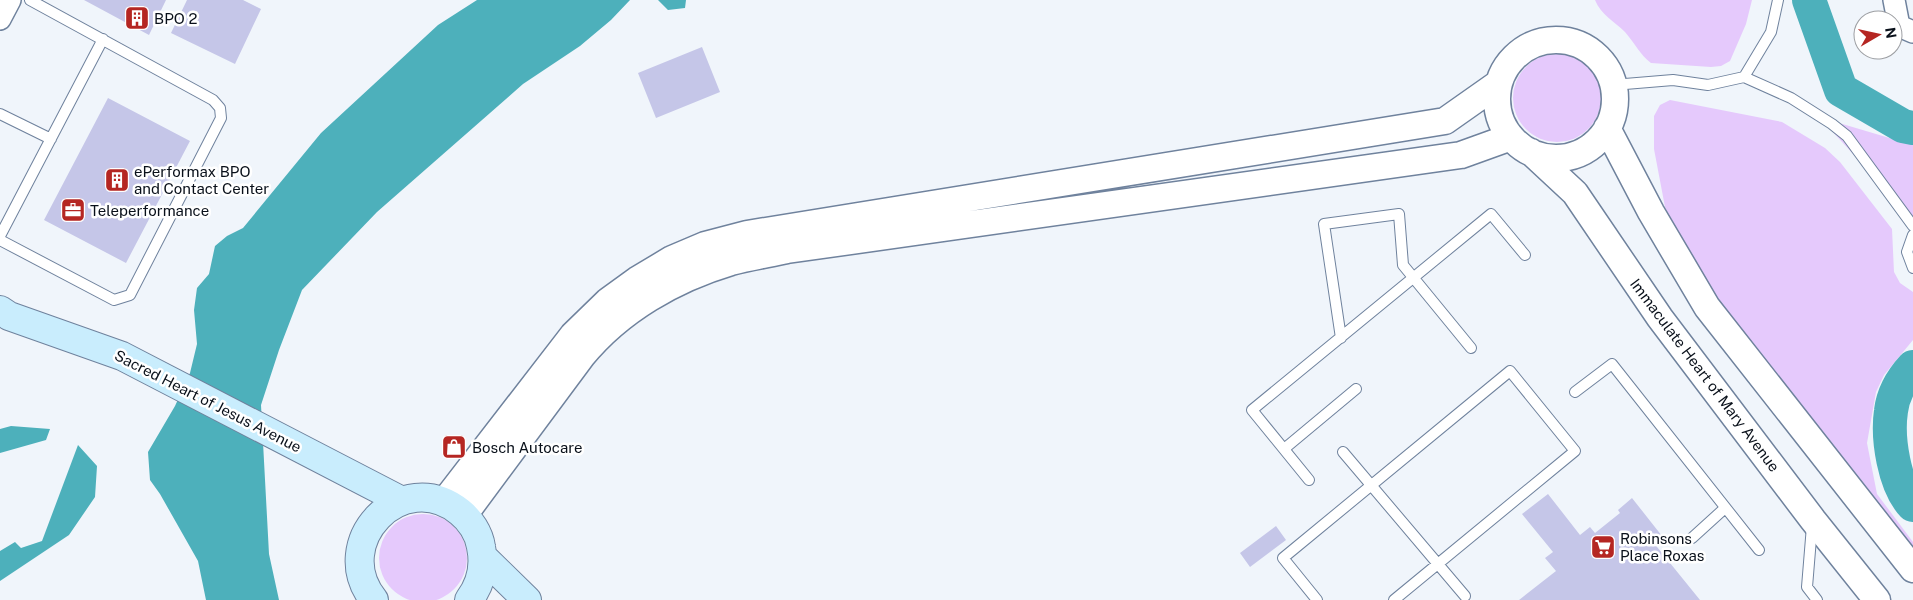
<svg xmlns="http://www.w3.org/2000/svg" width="1913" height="600" viewBox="0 0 1913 600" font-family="'Public Sans',sans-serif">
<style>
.green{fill:#e5c9fc}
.water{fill:#4db0bb}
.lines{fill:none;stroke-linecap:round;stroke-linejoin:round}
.river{stroke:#4db0bb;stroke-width:34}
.building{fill:#c5c6e8}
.service-casing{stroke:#6f829d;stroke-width:12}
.minor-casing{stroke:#6f829d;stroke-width:24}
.tertiary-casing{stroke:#6f829d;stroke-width:29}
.secondary-casing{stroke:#6f829d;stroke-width:30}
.service{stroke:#fff;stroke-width:10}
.minor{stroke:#fff;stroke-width:21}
.tertiary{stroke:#fff;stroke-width:26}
.secondary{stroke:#c9edfd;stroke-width:28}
.labels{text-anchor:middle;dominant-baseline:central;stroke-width:5;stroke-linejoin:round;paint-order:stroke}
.poi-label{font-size:15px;fill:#09101a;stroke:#fff;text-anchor:start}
.street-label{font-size:15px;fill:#09101a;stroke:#fff}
</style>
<rect width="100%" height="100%" fill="#f0f5fb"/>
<path class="green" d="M1595 0H1752L1746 24 1730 61 1721 66 1711 67 1651 63C1640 55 1634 42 1625 32 1614 21 1601 15 1595 0Z
M1513 98a44 44 0 1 1 88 0a44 44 0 1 1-88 0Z
M1670 100 1782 122 1825 148 1840 162 1892 229 1894 272 1900 283 1913 292V340L1884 375 1876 392 1867 443 1877 494 1913 542V554L1750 350 1680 243 1665 207 1654 149V116L1660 105Z
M1819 117 1913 145V219Z
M379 558a44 44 0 1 1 88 0a44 44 0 1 1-88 0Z"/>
<path class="water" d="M477 0H630L611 20 580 46 523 84 377 212 302 290 279 350 261 405 269 554 279 600H206L198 561 160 494 150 480 148 452 175 406 190 373 197 344 194 310 197 288 209 274 215 246 227 236 243 228 321 133 438 25Z
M658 0H686L685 8 668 10Z
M11 426 50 429 46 440 0 453V429Z
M78 445 97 466 95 497 69 535 0 581V551L15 542 21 548 42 541Z"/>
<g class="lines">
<path class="river" d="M1809 0 1841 90 1903 126 1913 128
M1913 367C1902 379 1893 394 1891 411 1887 438 1894 485 1913 505"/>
</g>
<path class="building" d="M84 0H166L149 35Z
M187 0H243L261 9 235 64 171 33Z
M702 47 720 92 656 118 638 73Z
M108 98 190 141 126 263 44 220Z
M1548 494 1580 535 1590 527 1595 533 1620 513 1618 510 1632 498 1662 536 1653 542 1700 600H1519L1556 571 1545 558 1553 552 1522 514Z
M1276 526 1286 540 1250 567 1240 553Z"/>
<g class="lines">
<defs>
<path id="service" d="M1744 77 1771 32 1778 0
M1613 85 1673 80 1708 85 1744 77 1791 98 1832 124 1847 136 1913 226
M0 114 51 139
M1913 235 1907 252 1913 268
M0 236 103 39
M0 240 114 300 130 295 221 118 220 108 213 100 30 0
M1341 338 1324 224 1399 214 1403 265 1471 348
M1575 392 1612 364 1759 550
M1284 449 1356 389
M1343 452 1465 596
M1309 480 1252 410 1491 214 1525 255
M1812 526 1807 587 1817 600
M1692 538 1725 508
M1317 600 1283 558 1510 371 1575 451 1394 600"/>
<path id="minor" d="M1894 0 1899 26 1913 32
M0 19 10 0"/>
<path id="tertiary" d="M1497 99a59 59 0 1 1 118 0a59 59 0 1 1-118 0Z
M1607 128 1651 212 1707 307 1913 569
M1531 152 1575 193 1660 318 1813 520 1877 600
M444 502 573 335 608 301 637 280 672 259 705 245 747 234 1445 121 1499 83
M464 515 582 356C620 310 674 279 731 262 750 257 769 254 787 250L1461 155 1511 137"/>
<path id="secondary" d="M0 310 9 316 122 356 402 501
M483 557 527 600
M374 600C328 543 402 465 460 512 470 520 479 533 481 547 485 566 481 584 469 600"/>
</defs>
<use href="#service" class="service-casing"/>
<use href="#minor" class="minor-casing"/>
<use href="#tertiary" class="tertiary-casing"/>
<use href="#secondary" class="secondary-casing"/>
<use href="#service" class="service"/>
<use href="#minor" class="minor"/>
<use href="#tertiary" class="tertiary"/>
<use href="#secondary" class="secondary"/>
</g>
<defs>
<symbol id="building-square" viewBox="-11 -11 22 22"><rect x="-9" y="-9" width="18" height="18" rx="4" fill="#b52622" stroke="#fff"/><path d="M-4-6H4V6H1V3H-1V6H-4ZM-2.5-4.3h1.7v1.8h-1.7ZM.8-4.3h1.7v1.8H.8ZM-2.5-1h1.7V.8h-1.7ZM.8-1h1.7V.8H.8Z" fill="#fff"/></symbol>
<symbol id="office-square" viewBox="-11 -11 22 22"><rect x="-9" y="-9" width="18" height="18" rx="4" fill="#b52622" stroke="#fff"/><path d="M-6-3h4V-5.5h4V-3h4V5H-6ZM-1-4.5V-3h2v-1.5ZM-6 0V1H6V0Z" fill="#fff"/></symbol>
<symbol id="shop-square" viewBox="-11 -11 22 22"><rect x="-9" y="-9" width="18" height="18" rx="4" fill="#b52622" stroke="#fff"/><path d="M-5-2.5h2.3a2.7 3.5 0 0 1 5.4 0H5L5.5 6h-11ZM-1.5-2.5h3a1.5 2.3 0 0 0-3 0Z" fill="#fff"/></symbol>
<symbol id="supermarket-square" viewBox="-11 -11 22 22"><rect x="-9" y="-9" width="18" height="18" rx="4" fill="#b52622" stroke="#fff"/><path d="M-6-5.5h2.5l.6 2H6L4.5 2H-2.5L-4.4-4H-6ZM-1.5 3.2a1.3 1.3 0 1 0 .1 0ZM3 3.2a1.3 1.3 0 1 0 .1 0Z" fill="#fff"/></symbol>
</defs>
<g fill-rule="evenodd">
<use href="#building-square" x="123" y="4" width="28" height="28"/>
<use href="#building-square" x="103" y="166" width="28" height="28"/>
<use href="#office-square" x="59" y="196" width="28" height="28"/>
<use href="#shop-square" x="440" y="433" width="28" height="28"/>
<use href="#supermarket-square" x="1589" y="533" width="28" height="28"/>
</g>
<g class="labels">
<g class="poi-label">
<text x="154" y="18">BPO 2</text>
<text x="134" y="171">ePerformax BPO<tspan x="134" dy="17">and Contact Center</tspan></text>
<text x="90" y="210">Teleperformance</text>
<text x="472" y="447">Bosch Autocare</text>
<text x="1620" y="538">Robinsons<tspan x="1620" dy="17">Place Roxas</tspan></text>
</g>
<g class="street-label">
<text transform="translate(1705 375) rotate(53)">Immaculate Heart of Mary Avenue</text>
<text transform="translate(208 401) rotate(27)">Sacred Heart of Jesus Avenue</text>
</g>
</g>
<g transform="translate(1878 35) rotate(81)"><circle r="24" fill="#ffffff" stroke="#9d9fa3"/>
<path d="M0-4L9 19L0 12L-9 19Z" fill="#b52622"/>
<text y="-8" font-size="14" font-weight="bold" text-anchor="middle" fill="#09101a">N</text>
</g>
</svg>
